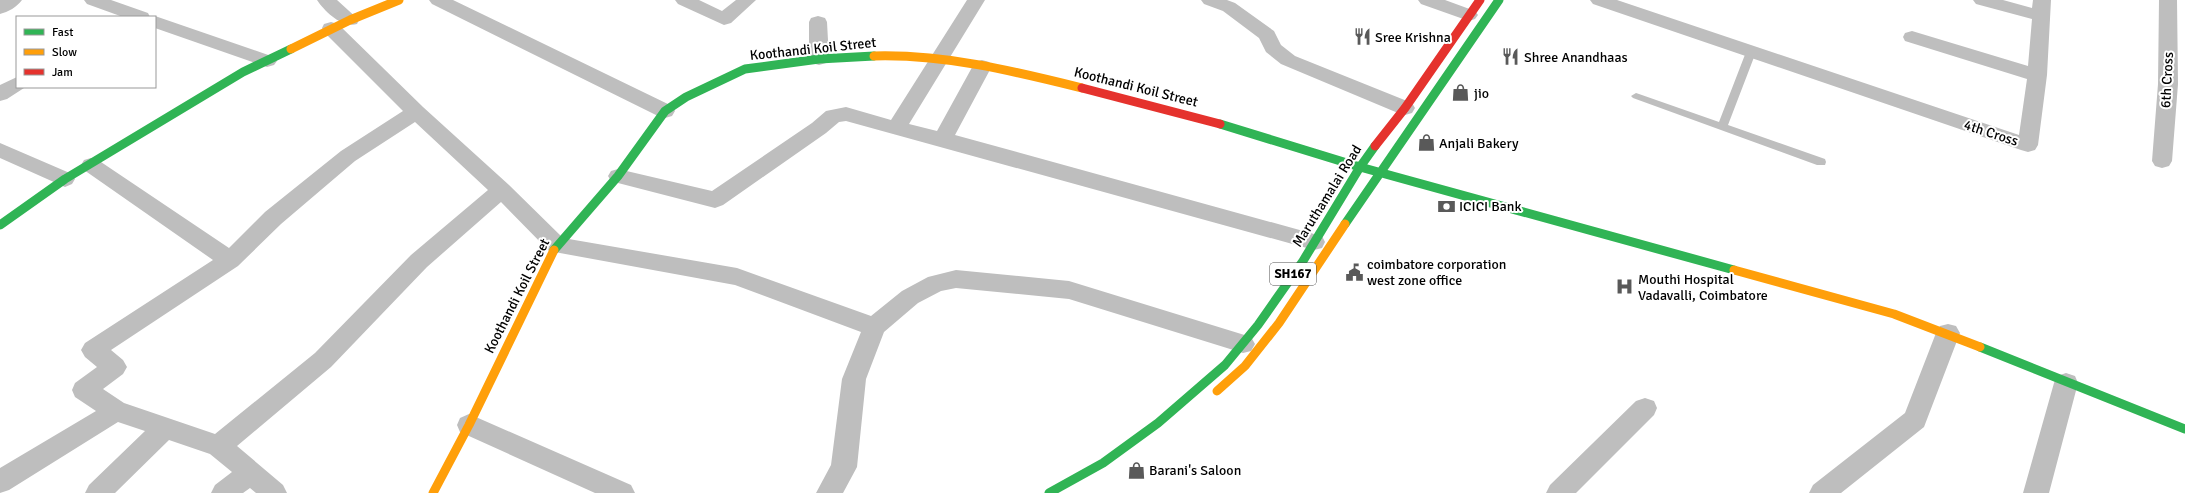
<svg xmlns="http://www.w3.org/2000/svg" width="2185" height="493" viewBox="0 0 2185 493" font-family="Signika,sans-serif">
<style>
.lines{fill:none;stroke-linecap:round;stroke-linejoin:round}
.lane{fill:#bebebe;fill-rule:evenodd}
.street{fill:#bebebe;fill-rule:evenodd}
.fast{stroke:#30b455;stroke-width:9}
.slow{stroke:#ff9f0a;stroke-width:9}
.jam{stroke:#e5322d;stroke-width:9}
.labels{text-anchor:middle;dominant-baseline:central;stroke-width:4;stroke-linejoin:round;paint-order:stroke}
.shield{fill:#fff;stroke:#4c4c4c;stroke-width:1}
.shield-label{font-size:13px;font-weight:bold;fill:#000}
.poi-label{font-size:14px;fill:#000;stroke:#fff;text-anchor:start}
.street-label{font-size:14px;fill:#000;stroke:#fff}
</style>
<rect width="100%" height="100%" fill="#fff"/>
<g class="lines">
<path class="lane" d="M1751 49 1756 52 1728 125 1825 159 1826 162 1825 165H1817L1633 98 1631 96 1636 93 1639 94 1719 122 1746 52Z"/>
<path class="street" d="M0 0H22C17 7 8 12 0 14Z
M84 0H111L148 13 150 17H123L87 4Z
M317 0H337L359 20 357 24C342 28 325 12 317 0Z
M429 0H453L672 106 675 111 672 116 665 118 658 116 432 4Z
M675 0H699L722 11 736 0H756L731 23 724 25 678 4Z
M967 0H985L909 124 937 131 975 62 982 60 989 62 992 66 955 135 1314 234 1322 236 1325 242 1322 248 1314 250 846 121 839 122 826 133 723 205 715 208 618 183 611 181 608 176 611 171 618 169 712 191 812 123 826 111 846 107 891 120Z
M1201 0H1227L1235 3 1274 31 1281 45 1295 56 1412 103 1415 108 1412 113 1405 115 1398 113 1281 64 1266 52 1259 38 1223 11 1204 4Z
M1418 0H1445L1475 11 1478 15 1475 19 1469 21 1421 4Z
M1590 0H1617L2019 135 2027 79 1905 41 1903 37 1905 33 1912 31 2028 66 2032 19 1976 4 1973 0H2003L2032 8 2033 0H2051L2047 75 2038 145 2035 150 2028 152 2021 150 1593 4Z
M2159 0H2177L2178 84 2172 161 2169 166 2162 168 2155 166 2152 161 2158 84Z
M155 16 274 57 277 61 274 65 267 67 155 28V17H152Z
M818 16 825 18 827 22 829 59 826 63 819 65 812 63 809 59V22L811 18Z
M331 22 338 24 423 107 509 185 563 238 737 268 871 316 902 291 928 277 956 270 1069 281 1251 337 1255 344 1251 351 1243 353 1069 299 956 288 941 291 918 303 884 332 866 379 857 467 843 493H816L831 465 842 379 861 332 735 285 549 251 501 202 427 267 331 367 237 446 283 485 287 493H256L250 488 243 493H211L215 485 232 472 210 454 169 440 115 493H85L89 485 145 431 118 422 9 490 0 493V468L96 411 75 397 72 390 75 383 97 367 85 357 81 350 85 343 213 260 84 170 81 165 84 160 91 158 98 160 229 248 265 212 341 151 403 111 324 32 322 28 324 24ZM415 122 488 190 411 255 315 353 215 434 124 403 103 389 123 374 127 367 123 360 111 350 238 266 281 224 355 161Z
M17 77V87L24 88 7 99 0 101V85Z
M0 143 72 174 75 179 72 184 65 187 0 158Z
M1948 324 1956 326 1960 333 1924 427 1841 493H1809L1813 485 1905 413 1936 333 1940 326Z
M2066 373 2075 376 2078 383 2049 493H2023L2054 383 2057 376Z
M1645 398 1654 401 1657 408 1654 415 1576 493H1546L1550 485 1636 401Z
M469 414 631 485 635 493H595L460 432 457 425 460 418Z"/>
<path class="fast" d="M1220 124 1360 167 1734 270
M1345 224 1499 0
M0 225 65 179 243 72 291 49
M554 250 618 176 665 111 686 97 745 69 819 59 874 56
M1980 347 2185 429
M1049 493 1103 463 1158 423 1225 365 1258 325 1303 261 1360 167 1375 146"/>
<path class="slow" d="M291 49 350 20 399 0
M874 56C945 54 1013 71 1082 88
M1734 270 1894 314 1980 347
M1217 391 1245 366 1279 323 1345 224
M433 493 469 425 554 250"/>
<path class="jam" d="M1082 88 1220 124
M1375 146 1405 108 1480 0"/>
</g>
<defs>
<symbol id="restaurant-bare" viewBox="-9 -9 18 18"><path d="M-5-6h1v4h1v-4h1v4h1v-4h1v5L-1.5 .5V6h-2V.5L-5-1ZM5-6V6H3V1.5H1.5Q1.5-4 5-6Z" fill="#595959" stroke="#fff" stroke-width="2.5" paint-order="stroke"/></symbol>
<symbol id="shop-bare" viewBox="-9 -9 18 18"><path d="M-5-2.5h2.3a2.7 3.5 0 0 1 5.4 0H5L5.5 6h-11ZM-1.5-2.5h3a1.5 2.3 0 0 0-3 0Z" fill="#595959" stroke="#fff" stroke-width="2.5" paint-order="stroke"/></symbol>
<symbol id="bank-bare" viewBox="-9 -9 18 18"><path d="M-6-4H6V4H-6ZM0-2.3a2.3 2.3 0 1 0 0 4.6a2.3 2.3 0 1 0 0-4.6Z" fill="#595959" stroke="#fff" stroke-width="2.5" paint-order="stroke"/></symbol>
<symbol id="civic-bare" viewBox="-9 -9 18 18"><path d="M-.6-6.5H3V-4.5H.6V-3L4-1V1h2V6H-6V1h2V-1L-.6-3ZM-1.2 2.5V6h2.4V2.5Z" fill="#595959" stroke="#fff" stroke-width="2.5" paint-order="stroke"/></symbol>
<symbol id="hospital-bare" viewBox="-9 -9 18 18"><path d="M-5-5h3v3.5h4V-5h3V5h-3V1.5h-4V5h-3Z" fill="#595959" stroke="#fff" stroke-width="2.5" paint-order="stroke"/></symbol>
</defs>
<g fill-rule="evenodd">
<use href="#restaurant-bare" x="1350" y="24" width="25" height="25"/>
<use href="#restaurant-bare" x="1498" y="44" width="25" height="25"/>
<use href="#shop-bare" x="1448" y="80" width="25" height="25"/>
<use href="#shop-bare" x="1414" y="130" width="25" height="25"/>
<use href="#bank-bare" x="1434" y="194" width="25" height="25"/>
<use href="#civic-bare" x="1342" y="260" width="25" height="25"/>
<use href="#hospital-bare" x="1612" y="274" width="25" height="25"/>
<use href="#shop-bare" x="1124" y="458" width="25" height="25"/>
</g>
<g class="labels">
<rect class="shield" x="1270" y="263" width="46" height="22" rx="3"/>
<g class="shield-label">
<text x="1293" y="274">SH167</text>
</g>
<g class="poi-label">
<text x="1375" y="37">Sree Krishna</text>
<text x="1524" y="57">Shree Anandhaas</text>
<text x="1474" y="93">jio</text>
<text x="1439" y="143">Anjali Bakery</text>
<text x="1459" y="206">ICICI Bank</text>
<text x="1367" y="264">coimbatore corporation<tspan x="1367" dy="16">west zone office</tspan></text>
<text x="1638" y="279">Mouthi Hospital<tspan x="1638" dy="16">Vadavalli, Coimbatore</tspan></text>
<text x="1149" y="470">Barani's Saloon</text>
</g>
<g class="street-label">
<text transform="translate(813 49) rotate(-6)">Koothandi Koil Street</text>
<text transform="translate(2167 80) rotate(-87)">6th Cross</text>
<text transform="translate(1136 87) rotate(14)">Koothandi Koil Street</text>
<text transform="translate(1991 133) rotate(18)">4th Cross</text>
<text transform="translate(1327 196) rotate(-58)">Maruthamalai Road</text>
<text transform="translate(517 296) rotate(-63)">Koothandi Koil Street</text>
</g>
</g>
<rect x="16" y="16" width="140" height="72" fill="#ffffff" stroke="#999999"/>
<rect x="24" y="29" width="20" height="6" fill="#30b455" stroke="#999999"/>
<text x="52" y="36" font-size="12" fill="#000000">Fast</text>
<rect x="24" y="49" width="20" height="6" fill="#ff9f0a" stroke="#999999"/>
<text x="52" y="56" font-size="12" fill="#000000">Slow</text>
<rect x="24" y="69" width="20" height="6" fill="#e5322d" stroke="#999999"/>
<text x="52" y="76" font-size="12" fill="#000000">Jam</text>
</svg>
